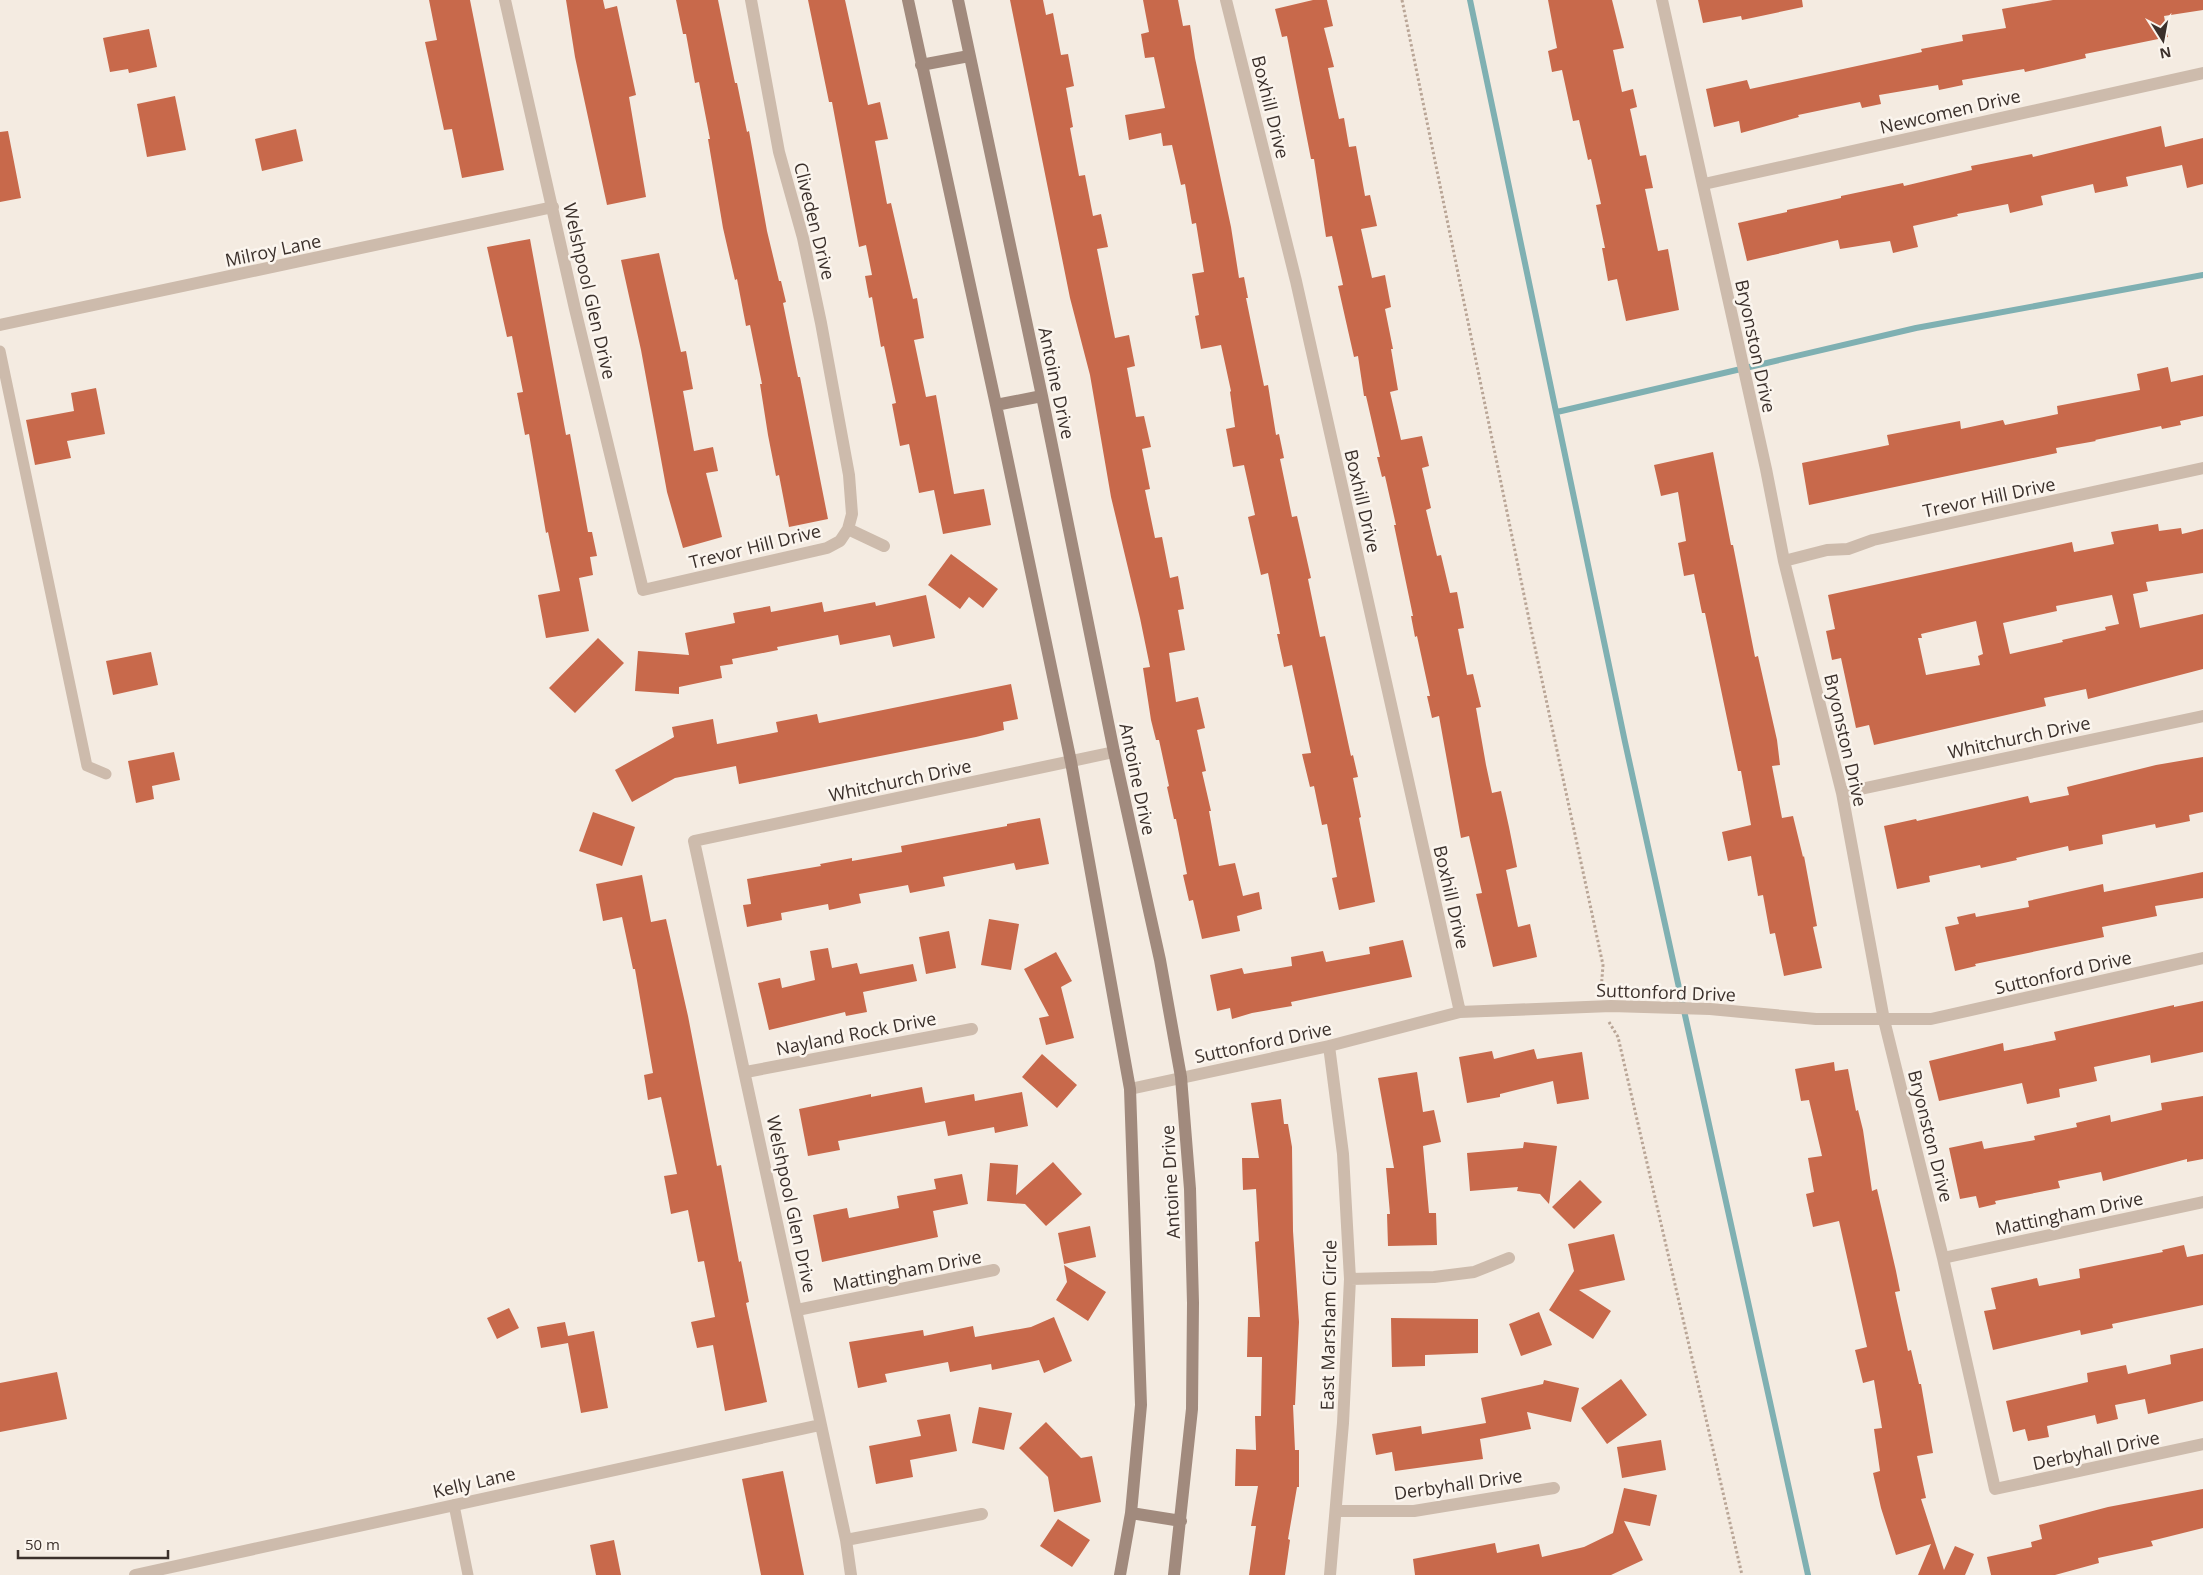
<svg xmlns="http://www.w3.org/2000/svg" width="2203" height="1575" viewBox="0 0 2203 1575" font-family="'Open Sans',sans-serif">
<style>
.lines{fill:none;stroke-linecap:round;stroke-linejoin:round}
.stream{stroke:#7fb0b2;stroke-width:6}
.building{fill:#c8694b;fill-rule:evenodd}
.path{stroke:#b9a596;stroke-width:3;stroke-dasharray:2.5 2.5;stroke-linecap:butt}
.service{stroke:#cdbbac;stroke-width:11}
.minor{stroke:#cdbbac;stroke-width:12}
.secondary{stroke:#a18a7d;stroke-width:12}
.labels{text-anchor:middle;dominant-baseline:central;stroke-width:5;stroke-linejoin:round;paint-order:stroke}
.street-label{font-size:18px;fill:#3b302b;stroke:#fbf5ee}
</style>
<rect width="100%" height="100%" fill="#f4ebe1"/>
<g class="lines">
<path class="stream" d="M1470 0 1625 742 1808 1575
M1557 412 1916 328 2203 275"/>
</g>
<path class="building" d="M429 0H470L504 170 462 178 452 129 444 130 425 42 437 40Z
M566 0H603L605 9 617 6 636 95 629 97 646 197 607 205 575 57Z
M676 0H718L735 83H737L747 132 749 131 767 231 779 281H781L786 302 783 303 798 377H800L828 519 789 527 779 475 776 476 768 435 760 384H762L750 325 746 326 737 279 735 280 723 228 708 139H710L699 82 695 83 686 34H683Z
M808 0H845L868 105 880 102 888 139 875 141 887 204 891 203 913 299 917 298 924 338 914 340 926 397 936 395 954 494 984 489 991 525 943 534 934 490 919 493 909 444 900 446 892 404 896 403 884 346 881 347 872 297 869 298 865 276 872 275 866 245 859 247 832 102H829Z
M1010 0H1043L1046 15 1053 13 1061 55 1068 54 1074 86 1066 88 1073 127 1070 128 1079 176 1085 175 1093 216 1101 214 1108 247 1097 249 1115 338 1129 335 1135 366 1127 368 1136 417 1144 416 1151 447 1142 449 1150 489 1145 490 1155 538 1162 537 1170 578 1178 576 1184 609 1178 610 1185 650 1169 653 1176 702 1198 697 1205 728 1197 730 1206 771 1202 772 1211 811H1209L1219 866 1235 863 1243 896 1259 892 1262 909 1237 916 1240 931 1202 939 1193 900 1189 901 1183 875 1187 874 1176 819H1174L1167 787 1169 786 1159 740H1156L1151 720 1143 668 1150 667 1140 618 1111 497 1090 375 1070 298Z
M1143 0H1178L1183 26 1190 25 1195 58 1231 227 1239 278 1244 277 1248 298H1246L1264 386 1268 385 1276 435 1279 434 1284 458 1280 459 1292 517 1297 516 1311 578 1308 579 1320 637 1325 636 1351 756 1353 755 1358 777 1353 778 1361 817 1359 818 1375 902 1339 910 1332 878 1337 877 1327 824 1322 825 1314 786 1310 787 1302 754 1311 753 1292 665 1284 667 1277 634H1280L1268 573 1261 575 1248 517 1255 515 1244 465 1233 467 1226 429 1235 427 1230 392 1231 391 1221 345 1201 349 1195 316 1199 315 1192 274 1204 272 1196 223 1192 224 1185 184 1181 185 1172 145 1163 146 1161 133 1129 140 1125 115 1165 108 1154 57 1145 58 1141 34 1149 32Z
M1313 0H1327L1333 26 1324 28 1334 67 1328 68 1339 119 1344 118 1349 147 1356 146 1365 196 1370 195 1377 226 1361 229 1372 278 1385 275 1391 307 1385 309 1393 349H1391L1398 390 1390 392 1401 440 1422 436 1429 466 1422 468 1431 508 1426 510 1437 556 1441 555 1450 593 1457 592 1464 628 1458 629 1467 675 1473 674 1481 707 1476 708 1486 765 1492 793 1501 791 1509 827 1517 867 1506 870 1518 927 1530 924 1537 957 1493 967 1476 894 1482 893 1469 836 1461 838 1439 716 1432 718 1427 696H1430L1417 636 1415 637 1411 616H1413L1394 525H1396L1385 476 1382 477 1377 457H1380L1366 396H1364L1358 356 1354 357 1338 286 1343 285 1332 236 1326 237 1314 159H1311L1287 36 1282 37 1275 9Z
M1548 0H1612L1624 48 1613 50 1622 92 1633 89 1637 107 1630 109 1640 156 1646 155 1653 188 1645 189 1658 251 1668 249 1679 310 1626 321 1617 279 1608 281 1602 248H1605L1596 205 1601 204 1591 159 1588 160 1579 120 1573 121 1562 70 1552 72 1548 51 1557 48Z
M1698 0H1802L1803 7 1742 20 1741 16 1703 23Z
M2053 0H2203V10L2164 16 2168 37 2085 54 2086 58 2025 72 2024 69 1962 80 1963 85 1939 90 1938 85 1879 95 1881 104 1862 108 1860 102 1798 115 1799 117 1741 133 1739 121 1714 127 1706 89 1747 80 1750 89 1922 52 1921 49 1963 41 1962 35 2006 28 2002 9Z
M149 29 157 67 129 73 128 69 110 72 103 38Z
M175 96 186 150 147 157 137 104Z
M2161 126 2165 147 2203 138V184L2187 188 2182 165 2126 177 2128 186 2095 193 2093 184 2041 196 2043 205 2010 213 2008 204 1957 214 1958 216 1913 226 1918 247 1893 253 1890 241 1840 249 1838 240 1747 261 1738 223 1787 212V210L1841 198V196L1903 183 1904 186 1972 170 1971 166 2032 154 2033 157Z
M296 129 303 161 262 171 255 139Z
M8 131 21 198 0 202V132Z
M530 239 566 435 570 434 588 532H592L597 556 590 557 593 575 579 578 589 631 546 638 538 595 560 591 548 532 546 533 529 434 525 435 517 393 523 392 512 336 507 337 487 247Z
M659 253 681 352 686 351 693 389 683 391 694 451 713 447 718 471 706 473 722 537 683 548 667 492 641 350 621 260Z
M2168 367 2171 382 2203 375V416L2180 421 2181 425 2162 429 2161 426 2095 440 2096 441 2056 448 2057 453 1809 505 1802 463 1889 445 1887 435 1960 421 1961 429 2003 420 2005 425 2058 414 2057 406 2140 390 2137 374Z
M96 388 105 434 67 441 71 458 35 465 26 420 74 411 71 393Z
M1713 452 1731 545H1733L1755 657 1758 656 1777 740 1780 765 1772 766 1782 818 1793 816 1803 857 1804 856 1817 926 1813 927 1822 968 1784 976 1775 933 1770 934 1763 895 1758 896 1751 856 1728 861 1722 832 1751 825 1741 771H1738L1705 613H1702L1694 574 1684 576 1678 543 1686 541 1678 492 1661 496 1654 465Z
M2158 524 2159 531 2181 528 2182 534 2203 529V573L2146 582 2148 591 2133 594 2140 628 2203 614V669L2088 699 2086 689 2044 698 2046 706 1874 745 1869 725 1856 728 1841 658 1832 660 1826 631 1835 629 1828 595 2072 542 2074 552 2114 544 2111 532ZM2112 595 2119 624 2105 627 2106 630 2062 640 2063 642 2010 654 2003 623 2057 611 2056 606ZM1976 621 1983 654 1978 656 1980 665 1926 675 1918 638H1922L1921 634Z
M951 554 998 589 983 608 969 597 960 609 928 585Z
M926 595 935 638 893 647 890 635 840 645 838 635 777 647 778 650 732 659 733 664 720 666 722 678 679 687V694L635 691 638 651 689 655 685 633 735 623 733 613 770 606 771 612 822 602 824 612 875 602 876 606Z
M598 638 624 663 575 713 549 688Z
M151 652 158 685 113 695 106 661Z
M1011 684 1018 719 1003 722 1004 730 976 737 739 784 736 766 675 778 632 802 615 770 674 737 672 727 713 719 717 744 778 732 776 722 817 714 819 723Z
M174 752 180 780 152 786 154 799 136 803 128 761Z
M2203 757V812L2189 815 2190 821 2156 828 2155 824 2102 835 2103 844 2069 851 2068 846 2016 858 2017 860 1981 868 1980 865 1929 876 1930 882 1897 889 1884 826 1916 819 1917 821 2028 796 2030 803 2069 795 2067 787 2156 765Z
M593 812 635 827 622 866 579 851Z
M1040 818 1049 864 1016 870 1014 863 943 877 945 886 910 893 908 885 859 894 861 903 829 910 828 904 781 913 782 920 747 927 743 905 751 904 747 879 821 866 820 864 852 858V861L902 852 901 846 1007 826V824Z
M2203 872V898L2155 906 2157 916 2102 927 2104 937 1975 964 1976 966 1955 971 1945 927 1959 924 1957 917 1975 913 1976 917 2029 907 2028 901 2103 884 2104 892Z
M642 875 651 922 666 919 688 1016 717 1166 721 1165 739 1262 741 1261 749 1302 746 1303 767 1402 725 1411 713 1345 697 1348 691 1322 715 1317 704 1261 698 1262 688 1210 671 1214 664 1176 677 1174 661 1097 648 1100 644 1075 653 1073 635 969H633L622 917 603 921 596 884Z
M989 919 1019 924 1011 970 981 965Z
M949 931 956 968 926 974 919 937Z
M1403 940 1412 977 1291 1002 1292 1006 1252 1013 1232 1019 1230 1008 1217 1011 1210 975 1242 968 1244 974 1292 966 1291 957 1323 951 1326 962 1370 954 1369 947Z
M828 948 832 968 857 963 860 974 913 964 917 981 863 992 867 1012 846 1016 845 1012 769 1030 758 983 780 978 782 988 815 980 810 951Z
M1056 952 1072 981 1061 987 1074 1038 1046 1045 1039 1018 1049 1016 1024 969Z
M2203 1001V1052L2151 1063 2150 1055 2094 1067 2097 1081 2059 1089 2060 1097 2027 1104 2022 1083 1939 1101 1929 1061 2003 1043 2004 1051 2056 1040 2054 1032 2174 1005V1007Z
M1534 1049 1537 1059 1582 1052 1589 1099 1557 1104 1553 1081 1500 1094V1097L1467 1103 1459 1057 1492 1051 1494 1059Z
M1042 1054 1077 1085 1057 1108 1022 1077Z
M1834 1062 1835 1071 1848 1069 1856 1111 1858 1110 1863 1130 1872 1191 1877 1189 1896 1271 1900 1291 1895 1292 1908 1351 1911 1350 1919 1384H1921L1933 1453 1917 1456 1926 1498 1921 1499 1944 1570 1955 1546 1974 1554 1965 1575H1918L1931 1544 1896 1555 1881 1508 1873 1473 1880 1471 1874 1429 1882 1428 1874 1380 1863 1383 1855 1350 1867 1347 1839 1221 1813 1227 1806 1194 1814 1192 1808 1158 1822 1156 1809 1100 1801 1101 1795 1069Z
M1417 1072 1423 1112 1434 1110 1441 1142 1423 1146 1429 1213H1436L1437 1245 1388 1246 1387 1214H1390L1386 1168H1394L1378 1078Z
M922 1087 925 1103 974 1094 975 1101 1022 1092 1028 1126 995 1133 994 1127 948 1136 945 1121 838 1141 840 1150 808 1156 799 1109 871 1094V1097Z
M2203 1096V1159L2187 1162V1159L2103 1181 2101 1172 2058 1181 2060 1188 1995 1201 1996 1204 1979 1208 1976 1196 1960 1199 1949 1148 1982 1141 1984 1149 2035 1140 2034 1136 2077 1127 2076 1123 2110 1115 2111 1122 2162 1110 2161 1103Z
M1281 1099 1284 1124H1288L1292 1147 1293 1231 1299 1322 1295 1405H1293L1295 1450H1299V1487H1297L1288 1539 1290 1540 1285 1575H1249L1256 1526H1251L1258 1486H1235L1236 1449 1256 1450 1255 1416H1261L1262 1357H1247L1248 1317H1260L1255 1242 1259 1241 1256 1189 1243 1190 1242 1158H1259L1251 1103Z
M1524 1142 1557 1146 1549 1204 1540 1194 1517 1191 1518 1187 1470 1191 1467 1153 1523 1148Z
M1053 1162 1082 1194 1046 1226 1025 1204 987 1201 990 1163 1018 1165 1016 1195Z
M962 1174 968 1204 933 1211 938 1237 822 1262 813 1215 847 1208 849 1218 899 1208 897 1196 936 1189 934 1179Z
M1580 1180 1602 1202 1574 1229 1552 1207Z
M1090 1226 1096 1257 1064 1264 1058 1233Z
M1614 1234 1625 1280 1579 1290 1611 1311 1593 1339 1549 1310 1574 1271 1568 1244Z
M2184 1245 2187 1257 2203 1254V1305L2112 1324 2113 1328 2081 1335 2080 1330 1993 1350 1984 1311 1996 1309 1991 1288 2037 1278 2039 1286 2080 1278 2079 1269 2163 1252 2162 1250Z
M1064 1265 1106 1292 1088 1321 1056 1300 1067 1282Z
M509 1308 519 1328 497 1339 487 1318Z
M1539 1312 1552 1345 1521 1356 1509 1324Z
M1054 1317 1072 1361 1044 1373 1039 1360 992 1370 991 1364 950 1372 948 1362 885 1374 887 1382 858 1388 849 1342 923 1330 924 1336 973 1326 975 1337 1031 1327Z
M1391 1318 1478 1319V1353L1425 1355V1366L1392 1367Z
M565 1322 568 1336 594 1331 608 1408 581 1413 568 1343 541 1348 537 1327Z
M2203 1348V1401L2148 1414 2145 1399 2115 1405 2118 1419 2097 1424 2095 1415 2047 1426 2049 1437 2028 1441 2025 1429 2013 1432 2006 1401 2088 1382 2087 1373 2126 1365 2128 1374 2171 1364 2170 1355Z
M57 1372 67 1419 0 1432V1383Z
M1621 1379 1647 1415 1607 1444 1581 1408Z
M1544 1380 1579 1388 1571 1422 1527 1412 1531 1429 1480 1439 1483 1459 1395 1471 1392 1452 1376 1455 1372 1434 1421 1426 1422 1434 1486 1423 1481 1398 1543 1384Z
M979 1407 1012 1413 1004 1450 972 1443Z
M950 1414 957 1451 910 1460 913 1477 876 1484 869 1446 921 1436 917 1420Z
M1046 1422 1081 1458 1092 1456 1101 1502 1054 1512 1048 1477 1019 1448Z
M1661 1440 1666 1470 1622 1478 1617 1447Z
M783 1471 804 1575H761L742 1479Z
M1624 1488 1657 1495 1650 1526 1624 1521 1643 1560 1611 1575H1415L1413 1559 1495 1543 1497 1553 1539 1544 1542 1557 1584 1547 1613 1533Z
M2203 1489V1528L2151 1541 2153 1546 2098 1558 2099 1563 2055 1575H1991L1987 1557 2032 1547 2031 1542 2042 1539 2039 1525 2108 1507Z
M1058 1519 1090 1540 1072 1567 1040 1546Z
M614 1540 621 1575H596L590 1545Z"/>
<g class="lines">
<path class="path" d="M1402 0 1531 629 1603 965 1601 991
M1609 1022 1618 1037 1742 1575"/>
<path class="service" d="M0 351 87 766 106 774
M454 1505 468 1575"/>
<path class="minor" d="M505 0 575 309 643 590 827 548 840 541 848 529 852 514 849 475 821 323 803 238 779 152 751 0
M1226 0 1296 281 1460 1012
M1662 0 1766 469 1784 561 1842 793 1884 1020 1943 1258 1995 1489 2203 1444
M1704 184 2203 73
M0 325 553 207
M848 529 884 546
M1784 561 1827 550 1848 549 1873 540 2203 468
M1842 793 2203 716
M1329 1046 1343 1154 1350 1279 1343 1423 1330 1575
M746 1072 972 1029
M1130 1089 1329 1046 1460 1012 1611 1006 1710 1009 1816 1019H1931L2203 958
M1943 1258 2203 1202
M1350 1279 1434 1277 1474 1272 1509 1258
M797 1310 994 1270
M1336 1511H1414L1554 1488
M846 1540 982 1514
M135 1575 820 1425
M851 1575 846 1540 694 841 1114 752"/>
<path class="secondary" d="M908 0 996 405 1071 762 1130 1089 1141 1405 1131 1513 1120 1575
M958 0 1042 396 1114 752 1160 960 1181 1077 1190 1189 1193 1303 1192 1409 1174 1575
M921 65 969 56
M996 405 1042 396
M1131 1513 1181 1521"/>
</g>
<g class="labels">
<g class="street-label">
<text transform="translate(1271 107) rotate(76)">Boxhill Drive</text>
<text transform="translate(1950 111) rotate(-13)">Newcomen Drive</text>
<text transform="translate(815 221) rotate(76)">Cliveden Drive</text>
<text transform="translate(273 250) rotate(-12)">Milroy Lane</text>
<text transform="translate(590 291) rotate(77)">Welshpool Glen Drive</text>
<text transform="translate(1756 346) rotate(78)">Bryonston Drive</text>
<text transform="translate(1057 383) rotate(78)">Antoine Drive</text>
<text transform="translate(1989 497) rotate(-12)">Trevor Hill Drive</text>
<text transform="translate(1363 501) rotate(77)">Boxhill Drive</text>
<text transform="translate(755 546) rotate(-14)">Trevor Hill Drive</text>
<text transform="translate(2019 737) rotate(-12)">Whitchurch Drive</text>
<text transform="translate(1846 740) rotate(77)">Bryonston Drive</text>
<text transform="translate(1138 779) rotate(78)">Antoine Drive</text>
<text transform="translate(900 780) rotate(-12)">Whitchurch Drive</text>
<text transform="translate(1452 897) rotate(77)">Boxhill Drive</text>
<text transform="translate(2063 972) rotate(-13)">Suttonford Drive</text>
<text transform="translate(1666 992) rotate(2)">Suttonford Drive</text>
<text transform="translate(856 1033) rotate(-11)">Nayland Rock Drive</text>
<text transform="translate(1263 1042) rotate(-12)">Suttonford Drive</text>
<text transform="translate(1931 1136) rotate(76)">Bryonston Drive</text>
<text transform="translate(1170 1182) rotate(-93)">Antoine Drive</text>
<text transform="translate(792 1204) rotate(78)">Welshpool Glen Drive</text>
<text transform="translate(2069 1213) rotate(-12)">Mattingham Drive</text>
<text transform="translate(907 1270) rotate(-11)">Mattingham Drive</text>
<text transform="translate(1328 1325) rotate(-89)">East Marsham Circle</text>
<text transform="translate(2096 1450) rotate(-12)">Derbyhall Drive</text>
<text transform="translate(474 1482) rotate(-13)">Kelly Lane</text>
<text transform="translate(1458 1484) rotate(-8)">Derbyhall Drive</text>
</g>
</g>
<g transform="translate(2163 40) rotate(169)" stroke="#fbf5ee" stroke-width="4" paint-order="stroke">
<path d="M0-4L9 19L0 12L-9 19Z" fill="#3b302b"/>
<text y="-8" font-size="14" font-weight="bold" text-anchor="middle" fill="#3b302b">N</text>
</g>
<path d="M18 1550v8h150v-8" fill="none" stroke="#3b302b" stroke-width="2.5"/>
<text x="25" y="1550" font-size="15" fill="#3b302b" stroke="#fbf5ee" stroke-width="4" paint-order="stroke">50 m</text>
</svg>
